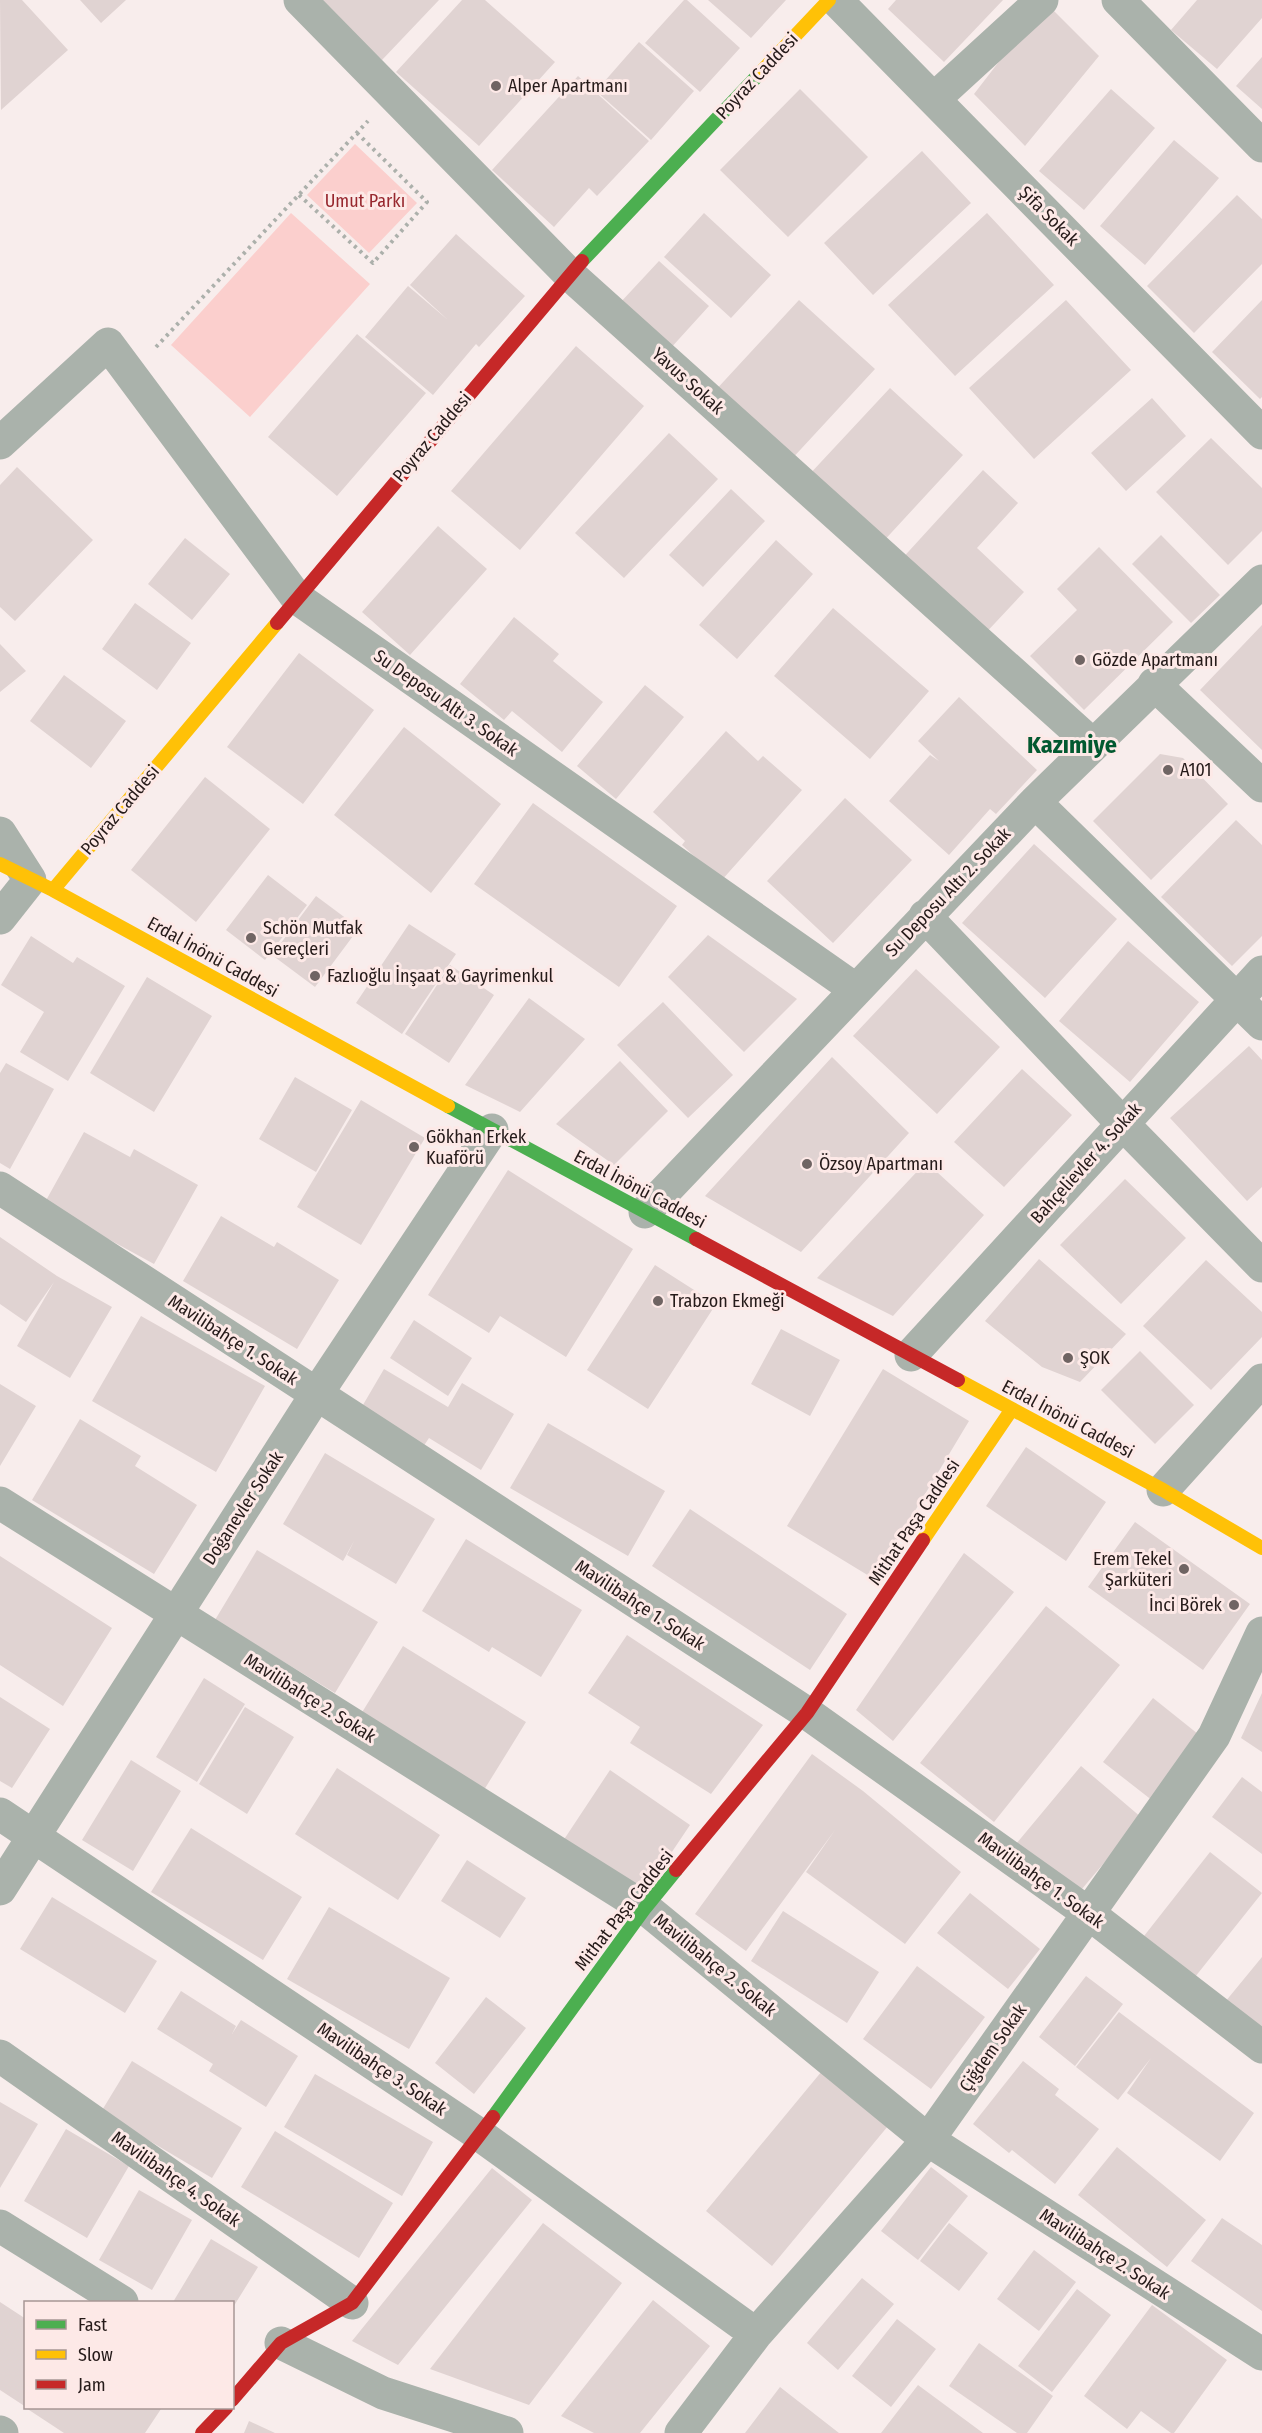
<svg xmlns="http://www.w3.org/2000/svg" width="1262" height="2433" viewBox="0 0 1262 2433" font-family="'Fira Sans Condensed',sans-serif">
<style>
.green{fill:#fbcfcd}
.building{fill:#e0d3d2}
.lines{fill:none;stroke-linecap:round;stroke-linejoin:round}
.path{stroke:#acb0ab;stroke-width:4;stroke-dasharray:3 4.5;stroke-linecap:butt}
.street{stroke:#aab2ab;stroke-width:33}
.fast{stroke:#4caf50;stroke-width:14}
.slow{stroke:#ffc107;stroke-width:14}
.jam{stroke:#c62828;stroke-width:14}
.poi-dot{fill:#6f6463;stroke:#fde9e7;stroke-width:2}
.labels{text-anchor:middle;dominant-baseline:central;stroke-width:6;stroke-linejoin:round;paint-order:stroke}
.street-label{font-size:18px;fill:#251a19;stroke:#fde9e7}
.poi-label{font-size:18px;fill:#251a19;stroke:#fde9e7;text-anchor:start}
.park-label{font-size:18px;fill:#97272e;stroke:#fde9e7}
.district-label{font-size:24px;font-weight:bold;fill:#025930;stroke:#fde9e7}
</style>
<rect width="100%" height="100%" fill="#f8edec"/>
<path class="green" d="M355 144 417 203 369 253 307 195Z
M291 213 370 284 250 417 171 345Z"/>
<path class="building" d="M0 0H22L68 50 1 110Z
M80 0H126L101 23Z
M317 0H439L382 60Z
M462 0H485L555 62 479 146 396 72Z
M684 0H687L740 48 700 92 645 43Z
M708 0H786L751 38Z
M896 0H1003L944 62 888 9Z
M1197 0H1262V18L1217 69 1171 30Z
M1045 2 1099 56 1025 146 974 94Z
M639 42 694 91 651 140 596 91Z
M1262 57V109L1236 86Z
M578 76 649 141 597 196 589 188 554 227 492 170Z
M800 89 868 157 788 237 720 170Z
M1111 89 1155 128 1084 210 1039 171Z
M1174 140 1219 178 1145 265 1100 226Z
M922 151 971 203 873 295 824 243Z
M1237 195 1262 219V264L1194 333 1147 286Z
M704 213 771 275 731 318 664 257Z
M987 213 1054 285 955 376 888 305Z
M456 234 525 296 479 347 476 344 433 395 365 337 408 286 448 320 410 285Z
M659 261 709 306 669 350 619 304Z
M799 300 875 369 789 462 713 393Z
M1066 300 1131 370 1034 459 969 388Z
M1262 300V397L1260 399 1212 352Z
M357 334 426 393 337 496 268 437Z
M576 346 644 406 520 550 451 491Z
M890 388 963 455 880 545 807 477Z
M1152 398 1186 436 1126 491 1091 453Z
M669 433 718 479 624 578 575 533Z
M1211 438 1262 488V531L1228 565 1156 492Z
M17 467 93 540 15 621 0 607V485Z
M983 470 1018 503 977 548 1024 592 981 638 899 562Z
M731 489 765 521 703 587 669 555Z
M438 526 487 569 410 655 362 612Z
M1161 535 1220 595 1191 623 1132 564Z
M185 538 230 574 192 620 148 584Z
M776 540 813 574 737 659 699 625Z
M1099 547 1173 622 1084 710 1030 656 1077 610 1057 589Z
M135 603 191 643 157 690 102 649Z
M833 608 929 691 870 759 774 676Z
M514 617 559 654 553 661 603 702 562 752 512 711 504 720 460 684Z
M1262 625V750L1200 690Z
M0 644 26 671 0 692Z
M299 653 374 710 303 804 227 747Z
M64 675 126 721 91 768 30 721Z
M645 685 684 717 616 799 577 766Z
M959 697 1037 770 996 814 990 809 949 855 889 801 930 755 939 761 918 741Z
M404 727 501 804 431 893 334 815Z
M726 731 758 761 763 756 802 790 721 881 682 845 685 841 653 812Z
M1160 754 1183 758 1228 804 1151 880 1093 821Z
M205 777 270 829 196 922 131 870Z
M845 798 912 860 833 943 767 881Z
M533 803 677 906 619 987 474 884Z
M1236 820 1262 845V936L1232 966 1161 897Z
M1034 844 1117 919 1045 998 962 923Z
M268 875 307 905 265 960 226 930Z
M316 896 359 928 315 987 272 955Z
M409 924 456 954 402 1034 356 1003Z
M708 935 797 999 744 1052 668 977Z
M31 936 73 963 77 957 125 986 68 1081 20 1052 44 1012 1 985Z
M1128 941 1199 1002 1130 1082 1059 1021Z
M450 965 494 995 449 1063 405 1034Z
M916 969 1000 1047 937 1114 853 1036Z
M147 977 212 1016 154 1112 90 1073Z
M529 998 585 1039 520 1112 465 1085Z
M663 1002 733 1075 688 1118 617 1045Z
M1249 1046 1262 1060V1187L1247 1201 1170 1118Z
M832 1057 909 1133 801 1252 705 1196Z
M620 1061 668 1111 614 1165 556 1124Z
M6 1063 54 1089 10 1169 0 1163V1073Z
M1022 1069 1072 1115 1004 1187 954 1142Z
M295 1077 352 1110 316 1172 259 1139Z
M361 1100 425 1138 361 1245 297 1207Z
M84 1132 130 1157 134 1149 198 1185 154 1264 44 1204Z
M926 1162 984 1215 893 1316 817 1278Z
M508 1170 633 1249 566 1357 500 1316 489 1333 428 1295Z
M1125 1179 1186 1238 1121 1304 1060 1245Z
M221 1216 274 1247 277 1242 339 1280 297 1349 183 1281Z
M0 1237 57 1276 112 1307 70 1378 17 1346 54 1282 26 1322 0 1304Z
M1039 1259 1126 1334 1080 1382 1042 1367 985 1321Z
M1206 1260 1262 1312V1337L1211 1390 1143 1326Z
M655 1265 716 1304 648 1409 587 1370Z
M141 1316 265 1386 216 1472 92 1401Z
M414 1320 472 1358 448 1396 390 1358Z
M781 1329 840 1360 810 1416 751 1384Z
M1140 1351 1194 1405 1155 1444 1101 1390Z
M384 1369 448 1407 462 1383 514 1414 481 1470 429 1438 423 1447 360 1410Z
M883 1369 969 1421 874 1579 787 1526Z
M0 1384 36 1406 0 1466Z
M80 1419 141 1456 135 1466 197 1505 154 1574 32 1500Z
M548 1423 665 1491 628 1556 510 1488Z
M1026 1447 1106 1502 1066 1561 986 1506Z
M325 1453 435 1519 396 1584 347 1555 354 1541 343 1561 283 1524Z
M690 1509 847 1614 810 1670 652 1566Z
M1135 1522 1250 1604 1203 1670 1088 1587Z
M466 1539 582 1610 541 1677 492 1647 489 1652 422 1611Z
M257 1550 378 1622 335 1693 215 1620Z
M964 1553 1014 1592 893 1741 856 1710Z
M0 1556 112 1628 63 1706 0 1665Z
M1046 1606 1120 1665 994 1822 920 1763Z
M627 1635 763 1725 711 1794 630 1743 640 1727 588 1693Z
M403 1646 526 1722 484 1790 361 1714Z
M204 1678 245 1704 197 1782 156 1757Z
M1262 1693V1752L1241 1738Z
M0 1697 50 1729 12 1788 0 1781Z
M1153 1698 1203 1738 1153 1801 1103 1762Z
M245 1707 294 1737 247 1814 199 1784Z
M812 1754 863 1791 961 1872 905 1944 806 1872 835 1830 746 1951 695 1914Z
M131 1760 181 1791 133 1871 82 1840Z
M1081 1766 1142 1818 1076 1896 1016 1844Z
M337 1768 440 1835 398 1900 295 1834Z
M610 1770 690 1825 643 1895 563 1841Z
M1242 1777 1262 1792V1854L1212 1817Z
M191 1828 302 1897 263 1960 151 1892Z
M1210 1852 1262 1893 1195 1977 1144 1936Z
M467 1860 526 1898 500 1938 441 1901Z
M970 1893 1040 1949 1008 1989 937 1933Z
M52 1897 157 1961 125 2013 20 1949Z
M329 1907 450 1978 409 2049 287 1979Z
M783 1911 879 1972 847 2023 751 1961Z
M1262 1957V2032L1225 2002Z
M917 1966 985 2017 931 2089 863 2039Z
M1086 1976 1123 2004 1075 2066 1039 2037Z
M181 1991 236 2026 232 2034 241 2020 298 2056 266 2107 209 2071 213 2064 157 2029Z
M486 1997 526 2028 474 2094 435 2063Z
M1119 2012 1254 2113 1220 2161 1127 2093 1151 2058 1118 2100 1076 2067Z
M132 2061 242 2128 212 2178 101 2112Z
M1023 2061 1059 2089 1055 2095 1099 2129 1055 2184 1012 2150 1009 2153 973 2124Z
M822 2071 888 2126 772 2266 706 2211Z
M315 2074 433 2142 402 2196 284 2127Z
M0 2102 38 2124 0 2188Z
M66 2129 129 2166 87 2238 24 2201Z
M275 2131 393 2203 359 2258 241 2187Z
M1117 2147 1206 2220 1167 2267 1078 2195Z
M931 2167 968 2196 918 2260 881 2231Z
M492 2168 532 2200 398 2365 352 2341Z
M139 2190 192 2220 152 2290 99 2260Z
M1222 2218 1262 2245V2311L1191 2261Z
M543 2223 622 2283 529 2405 430 2369Z
M949 2223 988 2253 959 2291 920 2261Z
M211 2239 258 2267 232 2309V2302H173Z
M1034 2250 1076 2282 1039 2331 997 2299Z
M862 2278 894 2304 838 2370 807 2343Z
M1077 2289 1111 2315 1052 2392 1018 2366Z
M653 2300 710 2346 640 2433H594L561 2416Z
M0 2302 26 2319V2407L0 2390Z
M1152 2305 1227 2360 1174 2433H1171L1141 2411 1127 2429 1084 2396Z
M897 2319 936 2349 891 2407 852 2376Z
M979 2343 1053 2396 1027 2433H1017L949 2386Z
M918 2385 983 2433H881Z
M780 2387 839 2433H745Z
M26 2408H159L161 2409 145 2433H64Z
M249 2421 275 2433H244Z"/>
<g class="lines">
<path class="path" d="M299 195 373 263 427 202 357 133
M156 347 368 121"/>
<path class="street" d="M300 0 569 274 1093 745
M836 0 1262 433
M1118 0 1262 146
M934 99 1042 0
M0 443 108 344 297 598 855 989
M1154 684 1262 786
M1035 802 1262 1024
M0 833 30 880 0 918
M925 916 1122 1123 1262 1266
M0 1188 807 1713 1088 1913 1262 2047
M645 1212 1035 802 1262 581
M911 1355 1262 972
M1163 1490 1262 1380
M0 1503 645 1908 928 2140 1262 2354
M0 1814 480 2135 756 2334
M0 1889 316 1395 492 1130
M0 2056 352 2303
M0 2226 122 2302
M281 2343 383 2393 507 2433
M0 2432 2 2433
M681 2433 756 2334 928 2140 1214 1736 1262 1633"/>
<path class="fast" d="M582 261 762 71
M448 1106 696 1239
M493 2117 645 1908 676 1870"/>
<path class="slow" d="M762 71 829 0
M0 864 53 890 448 1106
M53 890 277 623
M958 1380 1163 1490 1262 1548
M923 1540 1012 1409"/>
<path class="jam" d="M277 623 582 261
M696 1239 958 1380
M676 1870 807 1713 923 1540
M232 2400 281 2343 352 2303 493 2117
M202 2433 226 2408"/>
</g>
<g class="poi-dot">
<circle cx="496" cy="86" r="6"/>
<circle cx="1080" cy="660" r="6"/>
<circle cx="1168" cy="770" r="6"/>
<circle cx="251" cy="938" r="6"/>
<circle cx="315" cy="976" r="6"/>
<circle cx="414" cy="1147" r="6"/>
<circle cx="807" cy="1164" r="6"/>
<circle cx="658" cy="1301" r="6"/>
<circle cx="1068" cy="1358" r="6"/>
<circle cx="1184" cy="1569" r="6"/>
<circle cx="1234" cy="1605" r="6"/>
</g>
<g class="labels">
<g class="street-label">
<text transform="translate(757 76) rotate(-47)">Poyraz Caddesi</text>
<text transform="translate(1049 216) rotate(45)">Şifa Sokak</text>
<text transform="translate(688 381) rotate(42)">Yavus Sokak</text>
<text transform="translate(432 437) rotate(-50)">Poyraz Caddesi</text>
<text transform="translate(446 703) rotate(35)">Su Deposu Altı 3. Sokak</text>
<text transform="translate(120 810) rotate(-50)">Poyraz Caddesi</text>
<text transform="translate(948 892) rotate(-46)">Su Deposu Altı 2. Sokak</text>
<text transform="translate(213 957) rotate(29)">Erdal İnönü Caddesi</text>
<text transform="translate(1086 1163) rotate(-48)">Bahçelievler 4. Sokak</text>
<text transform="translate(640 1189) rotate(28)">Erdal İnönü Caddesi</text>
<text transform="translate(233 1340) rotate(33)">Mavilibahçe 1. Sokak</text>
<text transform="translate(1068 1419) rotate(28)">Erdal İnönü Caddesi</text>
<text transform="translate(243 1508) rotate(-57)">Doğanevler Sokak</text>
<text transform="translate(914 1522) rotate(-56)">Mithat Paşa Caddesi</text>
<text transform="translate(640 1605) rotate(33)">Mavilibahçe 1. Sokak</text>
<text transform="translate(310 1698) rotate(32)">Mavilibahçe 2. Sokak</text>
<text transform="translate(1041 1880) rotate(36)">Mavilibahçe 1. Sokak</text>
<text transform="translate(624 1910) rotate(-52)">Mithat Paşa Caddesi</text>
<text transform="translate(715 1965) rotate(39)">Mavilibahçe 2. Sokak</text>
<text transform="translate(993 2048) rotate(-55)">Çiğdem Sokak</text>
<text transform="translate(382 2069) rotate(34)">Mavilibahçe 3. Sokak</text>
<text transform="translate(176 2179) rotate(35)">Mavilibahçe 4. Sokak</text>
<text transform="translate(1105 2254) rotate(33)">Mavilibahçe 2. Sokak</text>
</g>
<g class="poi-label">
<text x="508" y="86">Alper Apartmanı</text>
<text x="1092" y="660">Gözde Apartmanı</text>
<text x="1180" y="770">A101</text>
<text x="263" y="928">Schön Mutfak<tspan x="263" dy="21">Gereçleri</tspan></text>
<text x="327" y="976">Fazlıoğlu İnşaat &amp; Gayrimenkul</text>
<text x="426" y="1137">Gökhan Erkek<tspan x="426" dy="21">Kuaförü</tspan></text>
<text x="819" y="1164">Özsoy Apartmanı</text>
<text x="670" y="1301">Trabzon Ekmeği</text>
<text x="1080" y="1358">ŞOK</text>
<text x="1172" y="1559" text-anchor="end">Erem Tekel<tspan x="1172" dy="21">Şarküteri</tspan></text>
<text x="1222" y="1605" text-anchor="end">İnci Börek</text>
</g>
<g class="park-label">
<text x="365" y="201">Umut Parkı</text>
</g>
<g class="district-label">
<text x="1072" y="745">Kazımiye</text>
</g>
</g>
<rect x="24" y="2301" width="210" height="108" fill="#fde9e7" stroke="#a79695" stroke-width="1.5"/>
<rect x="36" y="2320" width="30" height="9" fill="#4caf50" stroke="#a79695" stroke-width="1.5"/>
<text x="78" y="2331" font-size="18" fill="#251a19">Fast</text>
<rect x="36" y="2350" width="30" height="9" fill="#ffc107" stroke="#a79695" stroke-width="1.5"/>
<text x="78" y="2361" font-size="18" fill="#251a19">Slow</text>
<rect x="36" y="2380" width="30" height="9" fill="#c62828" stroke="#a79695" stroke-width="1.5"/>
<text x="78" y="2391" font-size="18" fill="#251a19">Jam</text>
</svg>
